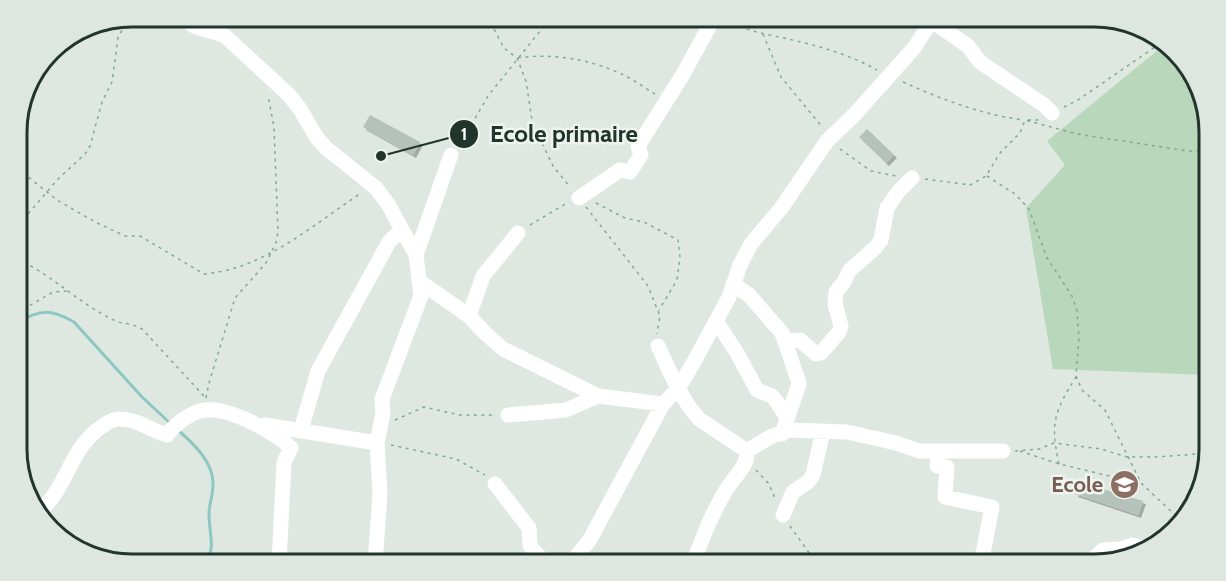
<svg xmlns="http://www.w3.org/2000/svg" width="1226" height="581" viewBox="0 0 1226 581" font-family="Cabin,sans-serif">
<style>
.green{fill:#b9d7bb}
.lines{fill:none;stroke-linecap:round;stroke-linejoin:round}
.stream{stroke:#8cc7c3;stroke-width:3}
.building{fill:#b4c2ba;filter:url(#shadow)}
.path{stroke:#82a894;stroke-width:1.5;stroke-dasharray:3 4.5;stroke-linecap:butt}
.minor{stroke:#fff;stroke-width:15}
.labels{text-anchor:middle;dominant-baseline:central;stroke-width:5;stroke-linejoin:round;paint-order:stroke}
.education-label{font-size:22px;font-weight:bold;fill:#785e54;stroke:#eef5f0;text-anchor:end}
.rim{fill:none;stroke:#22352c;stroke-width:3}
.leader{fill:none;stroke:#22352c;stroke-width:2}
.callout-dot{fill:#22352c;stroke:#eef5f0;stroke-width:2}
.mark-label{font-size:18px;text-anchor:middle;font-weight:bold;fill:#fff}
.callout-label{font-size:24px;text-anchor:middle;font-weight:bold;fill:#22352c;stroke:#eef5f0;stroke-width:5;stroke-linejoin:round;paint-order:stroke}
</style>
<defs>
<filter id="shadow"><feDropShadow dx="3" dy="3" stdDeviation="0" flood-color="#0004"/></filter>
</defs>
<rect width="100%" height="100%" fill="#dee8e1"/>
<path class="green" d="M1164 45 1185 62 1208 117 1209 375 1053 369 1026 208 1065 165 1047 141Z"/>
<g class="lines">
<path class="stream" d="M17 323C39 309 51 309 74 322L142 397 171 424
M179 431C194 444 214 463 213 485 213 495 209 504 209 514 209 535 216 545 206 564"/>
</g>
<path class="building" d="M370 115 420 142 413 155 363 127Z
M867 129 894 155 886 163 859 137Z
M1080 480 1093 485 1092 486 1143 501 1138 515 1075 494Z"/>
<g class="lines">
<path class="path" d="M487 16 504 48 517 58 526 81 532 120 540 139 553 166 570 187
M726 20C748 31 760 33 784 38 815 45 849 54 877 70
M763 34 781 77 823 128
M518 58C551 53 589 59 619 73 632 78 643 87 655 94
M903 82C941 99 982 115 1024 120
M1064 107 1078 100 1161 43
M1028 120H1039
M460 144 488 96 552 16
M840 149 871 171 896 176
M17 168 57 200 95 222 125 236H140L204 274C264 269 313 225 361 193
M987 176 1015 194 1029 209 1047 258 1072 296 1077 311 1079 338 1076 376 1082 390 1105 410 1141 483 1174 514 1181 517
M925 179 970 185 986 176 1000 153 1020 133 1025 120 1077 134 1188 151 1209 152
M596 203 625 218 644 222 678 240 680 257 677 280 659 310
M586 207 648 286 660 316 657 334
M530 225 567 203
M17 233 22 221 58 179 85 154 90 146 102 102 112 82 118 37 130 17
M17 259C53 275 80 305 116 321 125 325 130 322 142 329L204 396
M17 313 53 292 67 291
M206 398 209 383 235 298 266 263 276 243 278 232 274 127 268 95
M395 420 424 407 460 415H494
M391 445 456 459 485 475
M1015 451 1039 449 1054 443 1101 449 1127 457H1157L1209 453
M1020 451 1059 464 1139 483
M1059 464C1050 423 1054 412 1076 377
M756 470 769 484 776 501
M790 526 817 564"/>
<path class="minor" d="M185 16C192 32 212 29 225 36L289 95 300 109 317 138 326 148 376 188 388 204 416 255 421 296 382 399 383 413 377 443 380 494 375 564
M932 21 968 46 980 62 1044 105 1052 113
M579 198 620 170 630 172 641 155 638 146 682 76 715 16
M416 255 451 155
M419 281 469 316 486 334 503 349 598 396
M733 284 749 295 782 333 798 380 799 384 782 434
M469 316 483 276 518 233
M716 321 737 353 757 390 772 396 777 402 786 417
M785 341 800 340 816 354 821 353 839 332 841 326 835 304 836 292 844 282 849 271 876 247 881 240 887 208 898 192 912 178
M658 346C669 370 681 399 699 419L747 451 770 437 789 430 847 432 896 443 919 451H1003
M508 415 566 410 598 396 663 404
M265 425 377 443
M301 430 318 371 389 242 396 235 403 234
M939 451 937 466 947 467 945 497 992 507 981 564
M495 484 529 528 530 545 533 550 541 558 560 564
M38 514C45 507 51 500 56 492 71 468 77 444 101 427 106 424 112 419 118 419 136 418 151 431 167 435 174 425 193 410 206 410 230 408 273 431 291 448L284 462 279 564
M783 515 793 492 808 482 813 475 823 431
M570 564 589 541 663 404 678 389 696 358 729 297 740 265 751 244 782 207 827 141 855 114 914 48 935 16
M693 564C702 538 713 510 728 487 735 476 749 464 747 451
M1088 564 1103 550 1120 549 1133 545 1145 549"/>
</g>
<defs>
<symbol id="school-disc" viewBox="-11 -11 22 22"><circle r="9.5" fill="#8d6e63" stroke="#eef5f0"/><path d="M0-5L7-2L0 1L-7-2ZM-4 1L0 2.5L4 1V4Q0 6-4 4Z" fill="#fff"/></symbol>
</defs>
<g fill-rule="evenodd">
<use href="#school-disc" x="1108" y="468" width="33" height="33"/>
</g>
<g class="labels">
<g class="education-label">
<text x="1103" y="484">Ecole</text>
</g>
</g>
<path d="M0 0H1226V581H0ZM132 27H1094A105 105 0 0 1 1199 132V449A105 105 0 0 1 1094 554H132A105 105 0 0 1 27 449V132A105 105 0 0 1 132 27Z" fill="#dee6e0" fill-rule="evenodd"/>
<path class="rim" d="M132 27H1094A105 105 0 0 1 1199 132V449A105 105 0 0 1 1094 554H132A105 105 0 0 1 27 449V132A105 105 0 0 1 132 27Z"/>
<path class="leader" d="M381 156L464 134"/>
<g class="callout-dot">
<circle cx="381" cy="156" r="6"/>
<circle cx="464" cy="134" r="15"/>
</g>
<g class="mark-label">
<text x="464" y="140">1</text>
</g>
<g class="callout-label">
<text x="564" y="142">Ecole primaire</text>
</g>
</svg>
